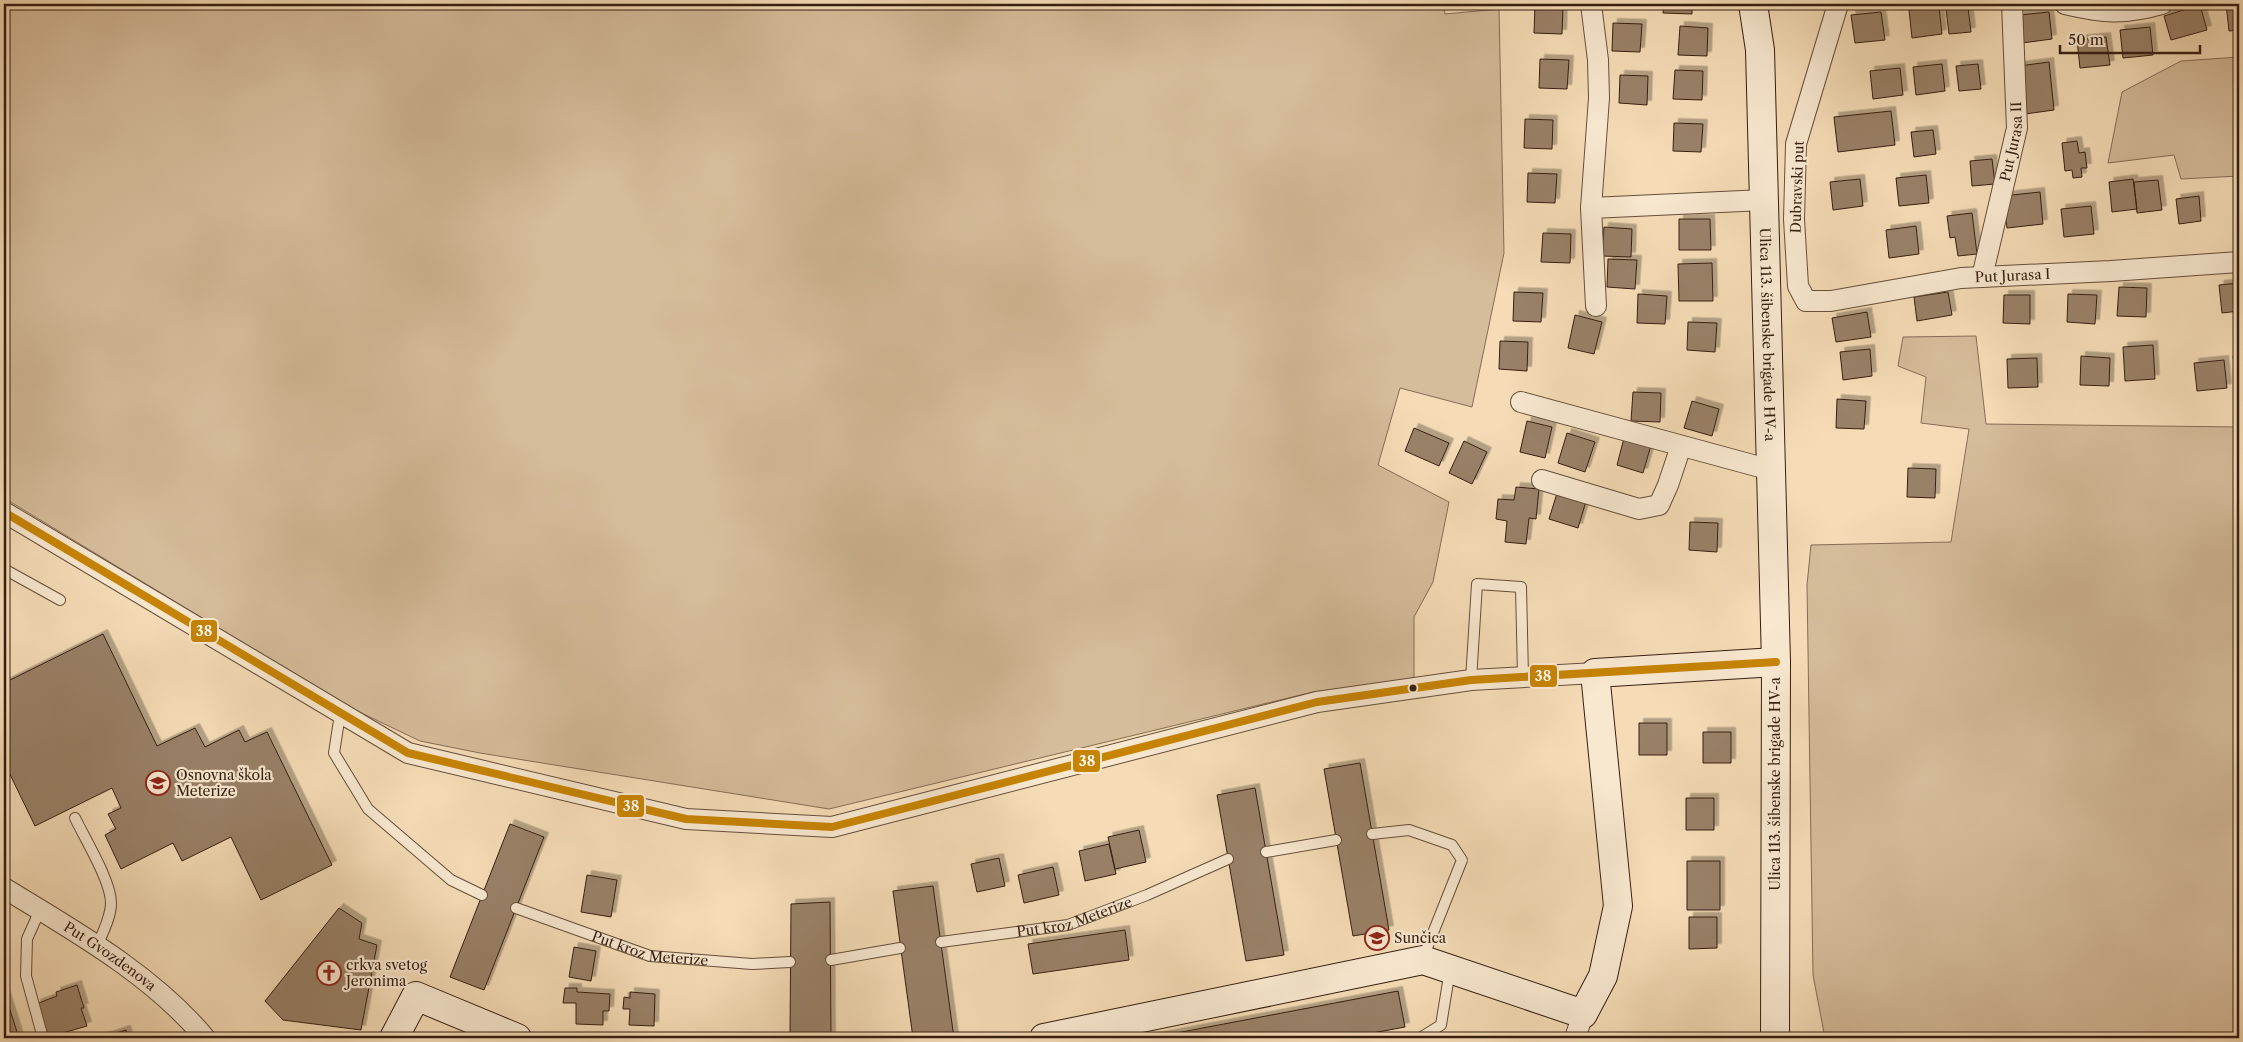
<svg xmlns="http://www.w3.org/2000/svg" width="2243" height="1042" viewBox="0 0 2243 1042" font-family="'Libre Caslon Text',serif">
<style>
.green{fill:#d5bc9a;stroke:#866d56}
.building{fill:#998167;stroke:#361e11;filter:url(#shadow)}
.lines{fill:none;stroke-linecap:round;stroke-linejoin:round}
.lane-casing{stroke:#664e3a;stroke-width:12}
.street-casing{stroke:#664e3a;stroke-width:22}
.secondary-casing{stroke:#361e11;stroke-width:30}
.lane{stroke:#f8e8d0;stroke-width:10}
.street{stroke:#f8e8d0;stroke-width:20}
.secondary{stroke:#f8e8d0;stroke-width:28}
.bus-1-casing{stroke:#f8e8d0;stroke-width:11}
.bus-1{stroke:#c78404;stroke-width:8}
.bus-dot{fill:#361e11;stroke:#f8e8d0;stroke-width:2}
.labels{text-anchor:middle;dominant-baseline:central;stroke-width:4.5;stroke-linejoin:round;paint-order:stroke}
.street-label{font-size:14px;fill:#361e11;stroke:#f8e8d0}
.poi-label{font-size:14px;fill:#361e11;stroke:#f8e8d0;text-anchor:start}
.line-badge{stroke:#f8e8d0;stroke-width:2}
.badge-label{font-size:14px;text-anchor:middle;font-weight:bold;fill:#fff}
</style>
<defs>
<filter id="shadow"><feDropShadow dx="4.5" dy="-4.5" stdDeviation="0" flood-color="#0004"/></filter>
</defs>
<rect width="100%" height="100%" fill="#f5dcb6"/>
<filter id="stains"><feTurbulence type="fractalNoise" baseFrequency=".004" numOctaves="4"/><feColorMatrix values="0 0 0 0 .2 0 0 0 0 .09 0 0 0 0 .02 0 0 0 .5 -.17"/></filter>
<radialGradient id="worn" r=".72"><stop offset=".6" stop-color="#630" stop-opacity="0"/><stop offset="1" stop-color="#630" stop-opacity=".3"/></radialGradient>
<path class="green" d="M4 4H1444L1445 14 1499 9 1504 253 1472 407 1400 388 1378 465 1449 502 1433 582 1414 617V679L1313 692 829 809 480 753 420 741 349 707 4 498Z
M2239 57V176L2181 179 2174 155 2108 163 2122 92 2181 61Z
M1976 336 1986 424 2239 427V1038H1825L1813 975 1807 585 1811 545 1951 542 1969 429 1921 423 1926 377 1898 366 1903 337Z"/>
<path class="building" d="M1535 4 1563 6 1562 34 1534 33Z
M1664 4H1692V14L1663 13Z
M2226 4H2239V30L2229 31Z
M2200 5 2207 30 2171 40 2164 16Z
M1939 7 1942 34 1912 38 1909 10Z
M1968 7 1971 32 1949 34 1946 9Z
M1881 12 1885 40 1855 43 1851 15Z
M2049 12 2052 39 2022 43 2019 15Z
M1613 23 1642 24 1640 52 1612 51Z
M1680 26 1708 28 1707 56 1678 55Z
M2150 27 2153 55 2123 58 2120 30Z
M2106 37 2110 65 2080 68 2077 40Z
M1540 59 1569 60 1567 89 1539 88Z
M2049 62 2054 110 2025 114 2019 66Z
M1942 64 1945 91 1916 95 1913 67Z
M1978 64 1981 89 1959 91 1956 66Z
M1900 68 1903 95 1873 99 1870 71Z
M1675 70 1703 71 1702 100 1673 99Z
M1620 75 1648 76 1647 105 1619 103Z
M1891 111 1895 145 1838 152 1834 117Z
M1525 119 1553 120 1552 149 1524 148Z
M1674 123 1703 124 1701 152 1673 151Z
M1933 130 1936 154 1914 157 1911 132Z
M2077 141 2079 153 2085 152 2087 168H2081L2082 177 2073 178 2072 170 2065 171 2062 143Z
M1992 159 1995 184 1972 186 1970 161Z
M1528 173 1557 174 1555 203 1527 202Z
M1926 175 1929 203 1899 206 1896 178Z
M1860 179 1863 206 1833 210 1830 182Z
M2133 179 2137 209 2112 212 2109 182Z
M2158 180 2162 210 2137 213 2134 182Z
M2040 192 2043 224 2007 228 2003 196Z
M2199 196 2201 221 2179 224 2176 199Z
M2091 206 2094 234 2064 237 2061 209Z
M1972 213 1977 254 1958 256 1955 237 1950 238 1947 216Z
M1679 219H1710L1711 250H1679Z
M1916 226 1919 254 1889 258 1886 230Z
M1604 227 1632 229 1631 257 1602 256Z
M1543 233 1571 234 1570 263 1541 262Z
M1608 259 1637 260 1635 289 1607 287Z
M1712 263 1713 301H1679L1678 264Z
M2239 283V311L2222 313 2219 285Z
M2119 287 2147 288 2146 317 2117 316Z
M1514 292 1543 293 1541 322 1513 321Z
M1948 292 1952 315 1917 321 1914 297Z
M1638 294 1667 296 1665 324 1637 323Z
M2068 294 2097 295 2095 324 2067 322Z
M2004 295H2030V324L2003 323Z
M1867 312 1871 337 1836 342 1832 318Z
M1575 315 1602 322 1594 354 1568 348Z
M1688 322 1717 323 1715 352 1687 350Z
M1500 341 1528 342 1527 371 1499 369Z
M2153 345 2155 379 2125 381 2123 347Z
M1870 349 1872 376 1843 380 1840 352Z
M2081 356 2110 358 2109 386 2080 385Z
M2233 356H2239V396Z
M2037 358 2038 387 2008 388 2007 359Z
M2224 360 2227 388 2197 391 2194 363Z
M1633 392 1661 393 1660 422 1631 421Z
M1837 399 1866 401 1864 429 1836 428Z
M1692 401 1719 409 1712 436 1684 428Z
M1527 421 1552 427 1545 458 1520 452Z
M1414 428 1449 443 1439 466 1405 451Z
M1567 433 1595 442 1585 472 1558 463Z
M1624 438 1651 445 1643 473 1617 465Z
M1464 441 1487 452 1472 484 1449 473Z
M1908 468 1936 469 1935 498 1907 497Z
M1516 487 1539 489 1536 519 1529 518 1526 544 1505 542 1507 521 1496 519 1498 499 1514 500Z
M1558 490 1587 498 1578 528 1549 519Z
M1690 522 1718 523 1717 552 1689 550Z
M103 634 157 746 195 728 205 747 239 730 245 742 267 732 332 865 261 900 231 837 182 861 173 843 121 869 105 835 116 829 108 814 121 808 112 788 35 826 4 762V683Z
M1639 723H1667V755H1639Z
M1703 732H1731V763H1703Z
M1360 763 1389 930 1353 936 1324 769Z
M1255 788 1284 955 1246 961 1217 795Z
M1686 798H1714V830H1686Z
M510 824 544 837 484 990 450 977Z
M1139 830 1146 862 1115 869 1108 837Z
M1109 844 1116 874 1085 881 1079 851Z
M999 858 1005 886 977 892 971 864Z
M1687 861H1720V910H1687Z
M1053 867 1059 895 1024 903 1018 875Z
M587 875 617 880 611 917 581 912Z
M933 886 954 1038H913L893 891Z
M830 902 831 1038H790L791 904Z
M339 908 362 923 359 939 377 945 361 1030 283 1020 265 1001Z
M1689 917H1717V948L1689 949Z
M1125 930 1129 960 1033 974 1028 944Z
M574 947 596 951 591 981 569 977Z
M77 985 84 1008H81L87 1026 49 1037 36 1004 57 996 56 992Z
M565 988H577V992L610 994 609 1011H603V1025L576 1024V1003H563Z
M4 991 19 1038H4Z
M1398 991 1405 1027 1346 1038H1150Z
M630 992 655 994 654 1026 629 1025 630 1009H623L624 997 630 998Z
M126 1030 128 1038H100Z"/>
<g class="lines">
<defs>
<g id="lane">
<path d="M4 569 60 600"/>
<path d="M1471 680 1477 584 1521 587 1523 677"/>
<path d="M340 714 334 753 368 809 451 880 482 895"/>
<path d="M75 818C85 839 111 881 111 903 111 918 102 933 97 947"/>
<path d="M1372 834 1409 830 1452 845 1462 860 1423 958"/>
<path d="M1266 852 1336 840"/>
<path id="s1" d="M516 908 650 956 752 964 790 962"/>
<path d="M40 910 27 939 26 976 43 1038"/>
<path id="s2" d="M941 942 1068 925 1147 895 1228 859"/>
<path d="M831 960 900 948"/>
<path d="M1420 1038 1441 1025 1450 970"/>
</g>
<g id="street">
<path d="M1591 4 1598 60 1599 98 1591 208 1596 306"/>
<path id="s3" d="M1838 4 1796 144 1794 219 1798 286 1806 301H1831L1961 278 2111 271 2239 262"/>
<path d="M2065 4C2103 13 2124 15 2162 4"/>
<path d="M1591 208 1764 200"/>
<path id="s4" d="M1982 277 2017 128 2012 4"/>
<path d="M1521 402 1771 470"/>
<path d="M1542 480 1639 509 1659 505 1668 485 1681 446"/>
<path d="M4 512 408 753 686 819 832 827 1317 702 1471 680 1595 673"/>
<path id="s5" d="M4 888C73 930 153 975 205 1038"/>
<path d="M1575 1038 1583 1014"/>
</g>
<g id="secondary">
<path id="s6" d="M1753 4 1760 50 1776 662 1775 1038"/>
<path d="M394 1038 416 996 517 1038"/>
<path d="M1044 1038 1423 960 1583 1014 1603 976 1618 906 1595 673 1776 662"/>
</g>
</defs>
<use href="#lane" class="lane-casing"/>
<use href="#street" class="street-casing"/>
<use href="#secondary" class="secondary-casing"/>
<use href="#lane" class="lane"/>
<use href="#street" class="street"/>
<use href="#secondary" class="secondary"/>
<defs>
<path id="bus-1" d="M4 512 408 753 686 819 832 827 1317 702 1471 680 1776 662"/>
</defs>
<use href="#bus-1" class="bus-1-casing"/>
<use href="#bus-1" class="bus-1"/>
</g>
<defs>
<symbol id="school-ring" viewBox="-11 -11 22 22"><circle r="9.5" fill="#f8e8d0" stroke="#8f2418" stroke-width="1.5"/><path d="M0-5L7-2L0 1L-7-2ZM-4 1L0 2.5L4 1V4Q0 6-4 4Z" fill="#8f2418"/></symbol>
<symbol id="church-ring" viewBox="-11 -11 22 22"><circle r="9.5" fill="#f8e8d0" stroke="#8f2418" stroke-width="1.5"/><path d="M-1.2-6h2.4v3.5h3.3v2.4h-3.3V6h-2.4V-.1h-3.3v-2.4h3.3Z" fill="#8f2418"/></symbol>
</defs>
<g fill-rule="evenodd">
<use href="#school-ring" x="144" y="769" width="28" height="28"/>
<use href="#school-ring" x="1363" y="924" width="28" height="28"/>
<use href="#church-ring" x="315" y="959" width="28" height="28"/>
</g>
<circle class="bus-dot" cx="1413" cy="688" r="4.5"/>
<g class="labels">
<g class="street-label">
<text stroke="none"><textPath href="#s4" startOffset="139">Put Jurasa II</textPath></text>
<text transform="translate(1797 187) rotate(-88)">Dubravski put</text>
<text stroke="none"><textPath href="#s3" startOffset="514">Put Jurasa I</textPath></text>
<text stroke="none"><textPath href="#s6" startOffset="331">Ulica 113. šibenske brigade HV-a</textPath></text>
<text transform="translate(1775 784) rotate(-90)">Ulica 113. šibenske brigade HV-a</text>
<text stroke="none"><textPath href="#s2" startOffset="136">Put kroz Meterize</textPath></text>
<text stroke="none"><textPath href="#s1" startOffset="141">Put kroz Meterize</textPath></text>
<text stroke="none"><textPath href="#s5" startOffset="126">Put Gvozdenova</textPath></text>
</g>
<g class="poi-label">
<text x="176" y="775">Osnovna škola<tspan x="176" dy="16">Meterize</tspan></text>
<text x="1394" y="938">Sunčica</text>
<text x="346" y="965">crkva svetog<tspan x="346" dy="16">Jeronima</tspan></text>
</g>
</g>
<g class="line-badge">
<rect x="190" y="619" width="28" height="24" rx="5" fill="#c78404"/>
<rect x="1529" y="664" width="29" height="24" rx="5" fill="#c78404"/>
<rect x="1072" y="749" width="29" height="24" rx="5" fill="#c78404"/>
<rect x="616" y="794" width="29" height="24" rx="5" fill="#c78404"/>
</g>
<g class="badge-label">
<text x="204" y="636">38</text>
<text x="1543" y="681">38</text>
<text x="1087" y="766">38</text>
<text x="631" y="811">38</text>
</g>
<rect width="2243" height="1042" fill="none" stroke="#f5dcb6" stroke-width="20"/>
<rect x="5" y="5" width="2233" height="1032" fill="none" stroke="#361e11" stroke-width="2.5"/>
<rect x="10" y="10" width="2223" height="1022" fill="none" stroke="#361e11"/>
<path d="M2060 45v8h140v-8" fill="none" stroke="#361e11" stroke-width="2.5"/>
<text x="2068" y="45" font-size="15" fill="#361e11" stroke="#f8e8d0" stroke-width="4" paint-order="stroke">50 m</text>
<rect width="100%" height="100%" filter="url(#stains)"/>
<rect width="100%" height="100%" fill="url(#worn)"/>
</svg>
